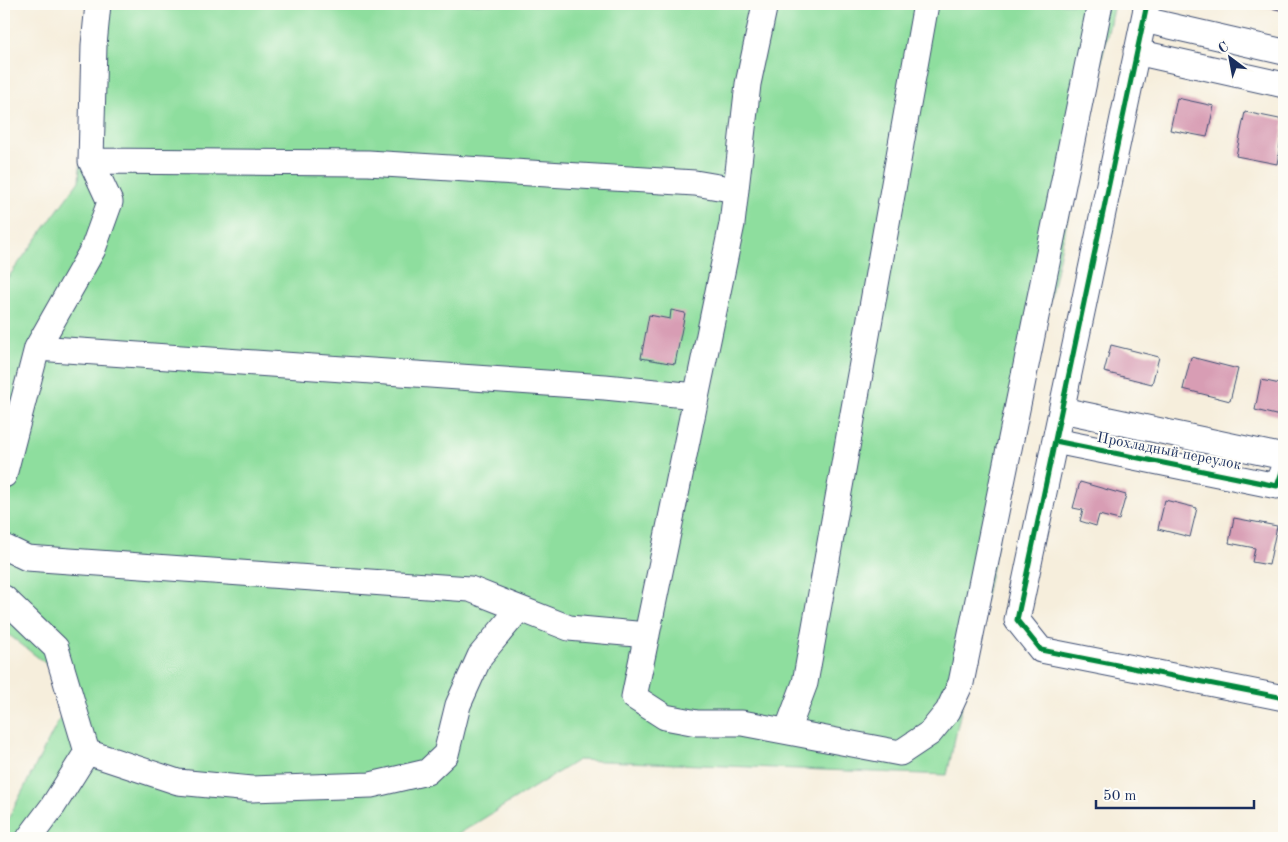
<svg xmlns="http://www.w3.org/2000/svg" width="1288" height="842" viewBox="0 0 1288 842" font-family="'Old Standard TT',serif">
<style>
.green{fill:#8ede9e;stroke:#54867e}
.building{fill:#d89db4}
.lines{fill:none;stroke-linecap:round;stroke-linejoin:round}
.minor-casing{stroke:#3c4c71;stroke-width:27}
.minor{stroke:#fff;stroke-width:25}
.cycleway-casing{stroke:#fdfcf7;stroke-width:8}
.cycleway{stroke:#00873e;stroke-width:5}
.labels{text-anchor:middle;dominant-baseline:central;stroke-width:4;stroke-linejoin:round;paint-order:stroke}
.street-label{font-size:15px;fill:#1b2f5e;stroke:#fdfcf7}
</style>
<rect width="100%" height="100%" fill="#fdfcf7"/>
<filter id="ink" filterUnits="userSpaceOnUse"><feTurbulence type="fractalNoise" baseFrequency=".02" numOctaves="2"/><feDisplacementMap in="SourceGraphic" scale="10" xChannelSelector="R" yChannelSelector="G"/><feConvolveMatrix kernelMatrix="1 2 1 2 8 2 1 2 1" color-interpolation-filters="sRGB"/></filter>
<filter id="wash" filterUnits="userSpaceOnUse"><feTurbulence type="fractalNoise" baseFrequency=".0096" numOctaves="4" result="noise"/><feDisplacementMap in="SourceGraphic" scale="20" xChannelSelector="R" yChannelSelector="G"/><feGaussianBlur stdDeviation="1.12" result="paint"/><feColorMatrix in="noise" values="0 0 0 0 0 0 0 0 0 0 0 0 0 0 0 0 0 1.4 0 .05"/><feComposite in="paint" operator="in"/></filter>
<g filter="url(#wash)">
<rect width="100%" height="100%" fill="#f6eedc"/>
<path class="green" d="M92 4H1114L947 775 578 760 452 838H4V827L76 687 4 631V283L79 181Z"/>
<g id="blocks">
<path class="building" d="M1263 4H1284V11L1262 6Z
M1177 98 1214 106 1207 137 1170 130Z
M1245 112 1284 120 1277 164 1236 156Z
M671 310 685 313 675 364 641 358 649 315 670 319Z
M1111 345 1159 357 1152 384 1104 372Z
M1191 357 1238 369 1230 401 1183 389Z
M1284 369V417L1255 410 1261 380 1280 384Z
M1080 482 1126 495 1119 520 1099 515 1096 526 1080 521 1083 510 1073 508Z
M1165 500 1197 508 1190 537 1158 529Z
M1234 518 1277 526 1269 565 1252 562 1255 548 1229 543Z"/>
</g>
</g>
<g filter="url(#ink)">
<use href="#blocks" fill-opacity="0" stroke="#3c4c71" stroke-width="1"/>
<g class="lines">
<defs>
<path id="minor" d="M98 4 94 45 91 161 110 202 93 249 37 348 605 387 696 396
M765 4 748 84 732 224 634 697 665 717 697 723H742L900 753 930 733 948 711 961 683 1100 4
M1147 4 1017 620 1041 650 1284 698
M1144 20 1284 52
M1136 52 1284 85
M91 161 368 163 695 183 736 190
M1062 410 1284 457
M1055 441 1277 486 1284 466
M4 475 37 348
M4 547 27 558 470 589 569 628 647 635
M4 598 56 648 87 752 178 782 251 789 371 785 427 772 446 754 458 705 480 656 519 609
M787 731 805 683 926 4
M29 838 53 806 87 752"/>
</defs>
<use href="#minor" class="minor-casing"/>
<use href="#minor" class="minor"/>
<defs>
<path id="cycleway" d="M1147 4 1017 620 1041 650 1284 698
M1055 441 1277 486 1284 466"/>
</defs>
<use href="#cycleway" class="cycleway-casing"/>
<use href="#cycleway" class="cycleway"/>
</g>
</g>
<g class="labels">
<g class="street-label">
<text transform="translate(1169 452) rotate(11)">Прохладный переулок</text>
</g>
</g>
<rect width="1288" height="842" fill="none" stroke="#fdfcf7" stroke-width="20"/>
<g transform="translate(1230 58) rotate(328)" stroke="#fdfcf7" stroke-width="4" paint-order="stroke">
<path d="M0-4L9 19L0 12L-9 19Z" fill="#1b2f5e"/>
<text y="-8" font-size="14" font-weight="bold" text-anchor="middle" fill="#1b2f5e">С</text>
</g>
<path d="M1096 800v8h158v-8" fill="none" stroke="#1b2f5e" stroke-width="2.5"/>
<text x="1103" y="800" font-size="15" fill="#1b2f5e" stroke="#fdfcf7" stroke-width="4" paint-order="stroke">50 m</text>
</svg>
